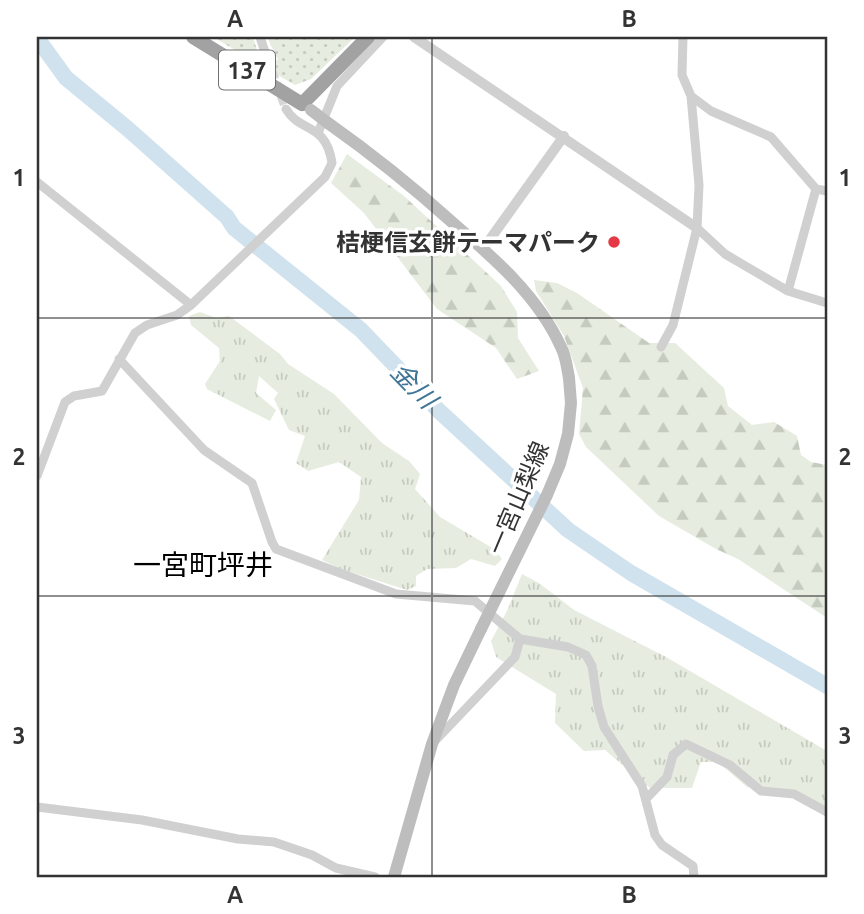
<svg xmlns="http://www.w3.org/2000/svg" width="864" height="914" viewBox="0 0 864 914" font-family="Ubuntu,'Noto Sans JP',sans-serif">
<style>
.grass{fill:url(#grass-dots)}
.forest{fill:url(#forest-firs)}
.park{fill:url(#park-tufts)}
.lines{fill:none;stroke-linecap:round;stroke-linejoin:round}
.river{stroke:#cfe2ee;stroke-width:16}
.minor-tunnel{stroke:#d6d6d6;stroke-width:9;stroke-dasharray:9 4.5;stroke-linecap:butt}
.minor{stroke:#d0d0d0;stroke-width:9}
.tertiary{stroke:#d0d0d0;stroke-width:10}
.secondary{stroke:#bdbdbd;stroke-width:12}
.trunk{stroke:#a2a2a2;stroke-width:14}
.secondary-bridge{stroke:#bdbdbd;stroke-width:12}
.grid{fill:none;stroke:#333;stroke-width:2;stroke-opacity:0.55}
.poi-dot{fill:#e63946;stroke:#fff;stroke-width:2.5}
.labels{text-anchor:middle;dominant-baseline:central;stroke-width:7;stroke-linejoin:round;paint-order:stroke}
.shield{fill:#fff;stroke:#707070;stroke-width:2}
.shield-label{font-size:23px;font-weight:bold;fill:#333}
.poi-label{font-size:24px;font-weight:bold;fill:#333;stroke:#fff;text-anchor:end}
.street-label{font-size:24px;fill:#333;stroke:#fff}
.water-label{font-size:26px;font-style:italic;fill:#3f7597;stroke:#fff}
.quarter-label{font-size:28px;fill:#000;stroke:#fff}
.neatline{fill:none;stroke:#333;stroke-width:2.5}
.grid-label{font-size:23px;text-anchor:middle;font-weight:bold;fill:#333}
</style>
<defs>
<pattern id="grass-dots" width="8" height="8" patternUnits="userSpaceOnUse" patternTransform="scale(1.75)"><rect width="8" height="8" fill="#e6ecdf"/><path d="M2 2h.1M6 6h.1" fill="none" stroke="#c6cbc0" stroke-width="1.8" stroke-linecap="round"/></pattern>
<pattern id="forest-firs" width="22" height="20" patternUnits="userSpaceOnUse" patternTransform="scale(1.75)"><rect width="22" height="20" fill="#e6ecdf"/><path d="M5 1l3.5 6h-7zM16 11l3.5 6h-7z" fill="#c6cbc0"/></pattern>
<pattern id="park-tufts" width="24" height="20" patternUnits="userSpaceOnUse" patternTransform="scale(1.75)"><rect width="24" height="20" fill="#e6ecdf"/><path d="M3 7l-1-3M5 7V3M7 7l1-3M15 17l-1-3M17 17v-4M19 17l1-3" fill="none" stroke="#c6cbc0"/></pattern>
</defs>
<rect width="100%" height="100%" fill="#fff"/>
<path class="grass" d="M213 37H253L259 57 278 60 267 37H355L311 79 295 85Z"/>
<path class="forest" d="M347 154 404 196 501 286 517 312 518 338 539 371 517 379 496 348 437 309 364 213 331 183Z
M534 280 557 283 577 293 649 343H675L724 388 728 406 752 425 774 422 797 436 801 455 811 462 827 465V618L738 559 716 549 659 516 586 447 579 434 583 388 564 336 536 291Z"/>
<path class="park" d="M200 312 216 318 229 316 280 354 288 364 334 394 382 443 409 461 420 474 415 489 440 517 494 549 502 559 495 566 471 559 456 568 427 569 416 576V586L407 590 341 569 322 560 359 500 361 477 339 462 308 471 296 463 305 436 289 430 274 399 278 393 259 376 256 393 276 410 270 421 207 389 205 384 220 361 219 348 191 325 189 316Z
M522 574 539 583 574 610 666 657 827 751V811L793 797 747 787 718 762H701L692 788H650L605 750 584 751 555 723 556 694 496 657 491 641 507 611Z"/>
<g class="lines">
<path class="river" d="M37 38 66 78 128 129 227 217 234 228 361 330 438 410 568 530 631 573 827 686"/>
<path class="minor-tunnel" d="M267 58 286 109"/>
<path class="minor" d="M260 37 267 58
M691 96 711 111 771 137 816 189 827 191
M318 133 337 86 383 37
M37 182 191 305
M697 228 725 254 788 291 827 303
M788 291 816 189
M661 347 673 325 697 228 699 185 691 96 682 75 683 37
M119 359 204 450 252 483 272 542 276 549 396 594 475 601 520 639 568 647 586 655 592 666 598 706 604 727 642 786 655 835 662 845 693 866 694 877
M37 476 65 402 74 396 102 391 135 333 147 325 177 315 191 305 325 177 332 163C326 122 300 133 286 109
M433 743 515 657 520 639
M647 798 667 777 673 755 686 744 730 765 761 791 794 794 827 812
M37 807 142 820 238 839 274 842 312 855 336 868 375 877"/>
<path class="tertiary" d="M414 37 697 228
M483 249 564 136"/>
<path class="secondary" d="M328 123C372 154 413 187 453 223 494 258 538 296 561 347 566 356 567 368 569 378
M394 877 432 744 454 685 481 629"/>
<path class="trunk" d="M193 37 302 104 368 37"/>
<path class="secondary-bridge" d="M311 110 328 123
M481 629 547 495 560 464 568 434 571 403 569 378"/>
</g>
<path class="grid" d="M432 37V877M37 318H827M37 596H827"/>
<circle class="poi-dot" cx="614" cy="242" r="7"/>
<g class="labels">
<rect class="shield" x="219" y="50.5" width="56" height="39" rx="5"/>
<g class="shield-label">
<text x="247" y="70">137</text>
</g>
<g class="poi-label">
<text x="600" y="242">桔梗信玄餅テーマパーク</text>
</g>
<g class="street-label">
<text transform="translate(518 498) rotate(-67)">一宮山梨線</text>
</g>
<g class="water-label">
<text transform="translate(414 385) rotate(46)">金川</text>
</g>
<g class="quarter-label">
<text x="203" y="564">一宮町坪井</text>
</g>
</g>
<rect width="864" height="914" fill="none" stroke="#ffffff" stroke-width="77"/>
<rect x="38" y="38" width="788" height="838" class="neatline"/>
<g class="grid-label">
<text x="235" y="27">A</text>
<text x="629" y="27">B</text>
<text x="19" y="186">1</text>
<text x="845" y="186">1</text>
<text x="19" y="465">2</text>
<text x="845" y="465">2</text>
<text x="19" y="744">3</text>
<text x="845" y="744">3</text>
<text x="235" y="903">A</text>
<text x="629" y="903">B</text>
</g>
</svg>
